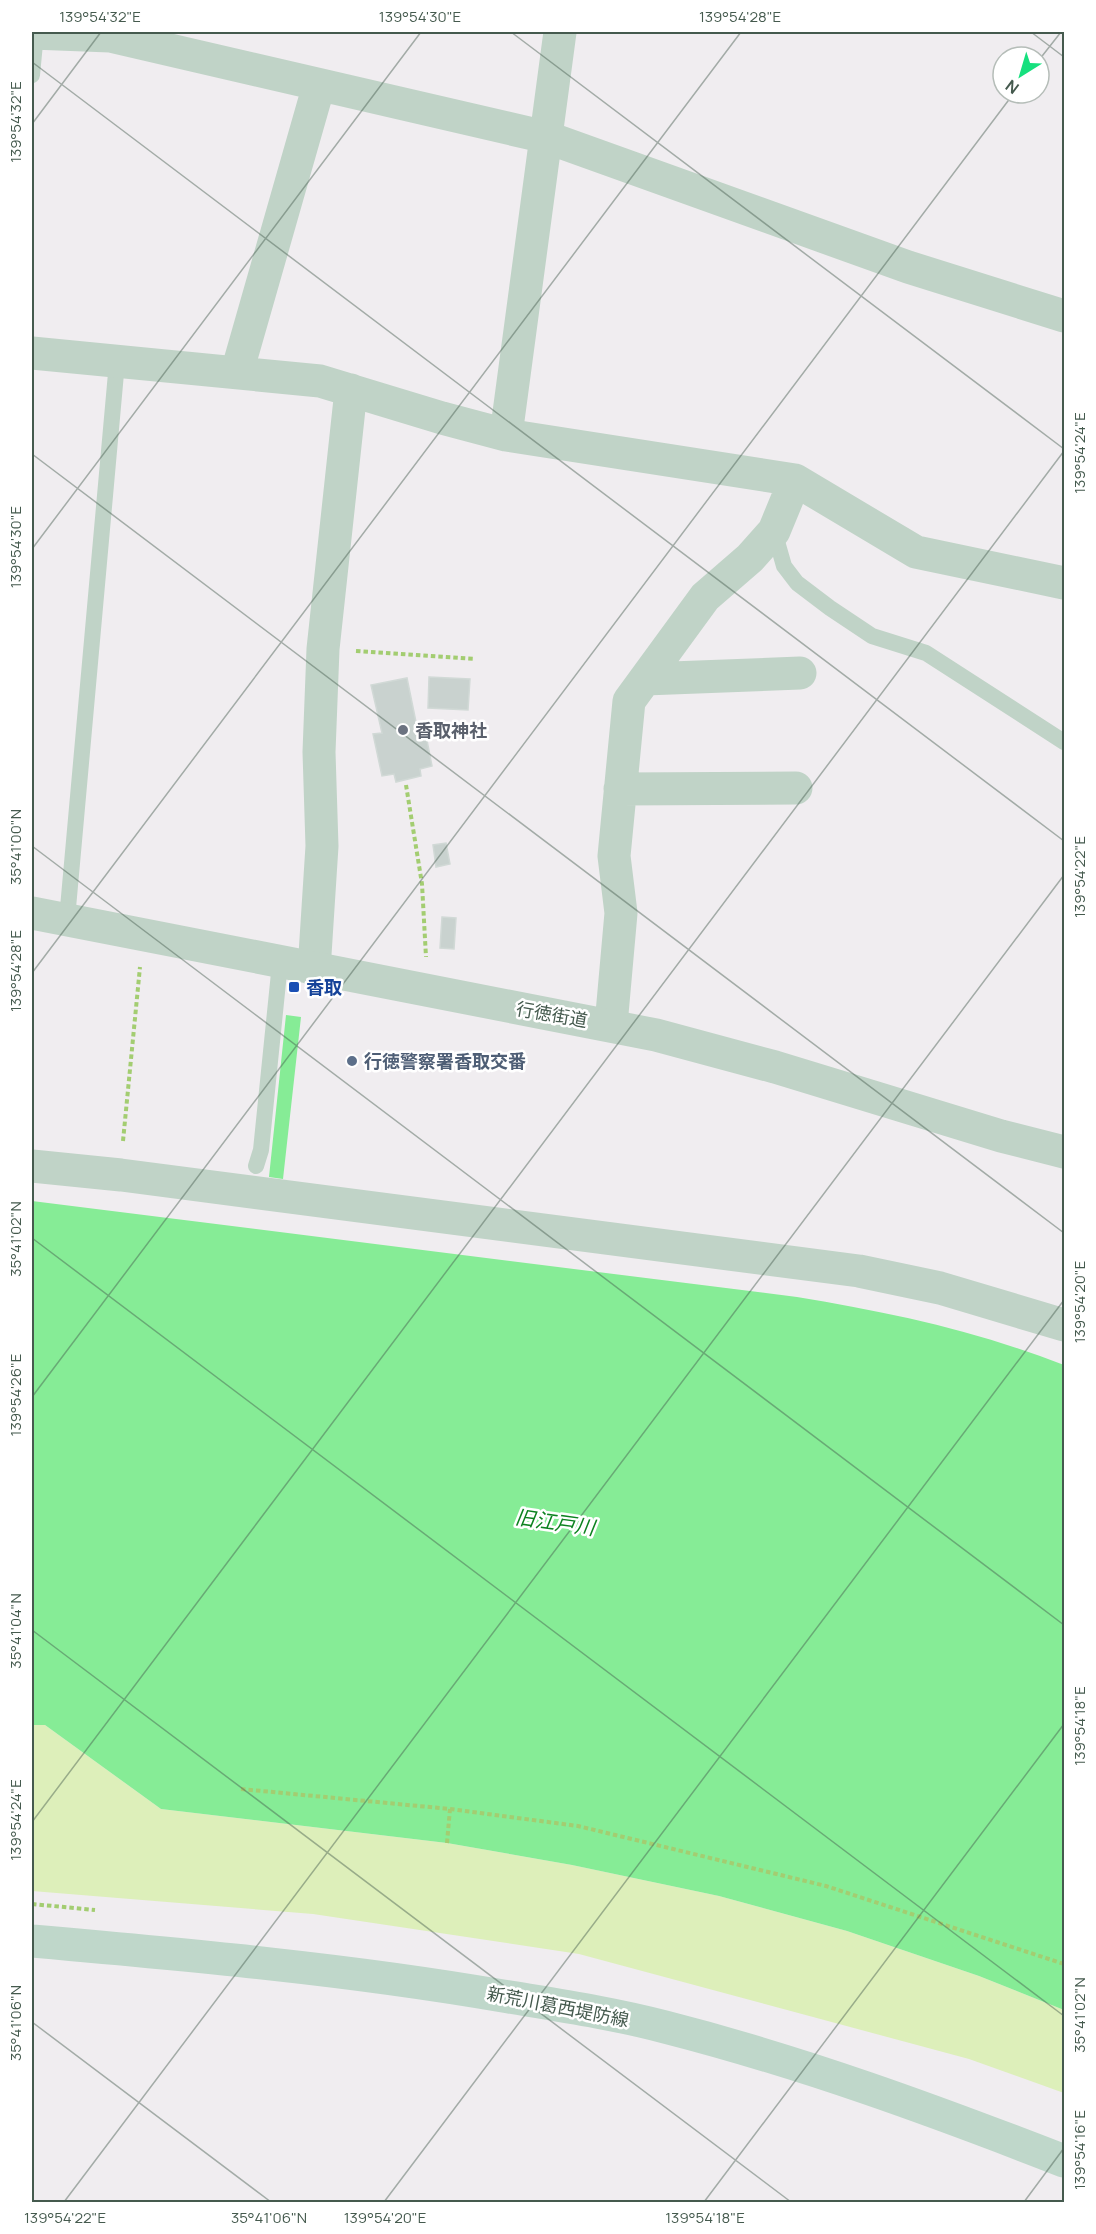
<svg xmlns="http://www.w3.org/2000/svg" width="1096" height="2234" viewBox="0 0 1096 2234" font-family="Manrope,'Noto Sans JP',sans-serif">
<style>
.green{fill:#ddefba}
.water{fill:#86ec96}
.building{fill:#c9d2cf;stroke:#d1d9d6;stroke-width:1.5}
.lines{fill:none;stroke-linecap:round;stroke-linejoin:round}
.path{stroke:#a3cd71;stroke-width:4;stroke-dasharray:4.5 3;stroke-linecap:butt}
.service{stroke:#c0d3c7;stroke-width:16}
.minor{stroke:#c0d3c7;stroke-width:33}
.tertiary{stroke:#c0d3c7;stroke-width:33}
.secondary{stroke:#bfd7ca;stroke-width:33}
.ticks{fill:none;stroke:#455a4e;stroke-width:1.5;stroke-opacity:0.45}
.worship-dot{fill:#6b7280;stroke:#fff;stroke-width:2}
.transit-dot{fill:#1a4fb4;stroke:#fff;stroke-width:2}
.service-dot{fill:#5c6f8a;stroke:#fff;stroke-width:2}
.labels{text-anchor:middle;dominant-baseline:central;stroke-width:5;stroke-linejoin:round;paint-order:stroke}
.worship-label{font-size:18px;font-weight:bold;fill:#5b616d;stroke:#fff;text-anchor:start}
.transit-label{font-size:18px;font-weight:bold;fill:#164399;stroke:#fff;text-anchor:start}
.street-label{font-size:18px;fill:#455a4e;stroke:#fff}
.service-label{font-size:18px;font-weight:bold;fill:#4e5e75;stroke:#fff;text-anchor:start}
.water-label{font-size:20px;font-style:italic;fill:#0c821f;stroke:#fff}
.neatline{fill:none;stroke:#455a4e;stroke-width:2}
.ticks-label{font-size:15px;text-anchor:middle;fill:#455a4e}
</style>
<rect width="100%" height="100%" fill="#f0edf0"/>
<path class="green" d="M32 1725H45L161 1809 447 1843 572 1865 719 1896 847 1931 979 1976 1064 2010V2093L969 2059 579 1954 313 1914 32 1891Z"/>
<path class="water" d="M286 1015 301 1017 283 1179 269 1177Z
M32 1201 797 1297C889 1312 977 1331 1064 1365V2010L979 1976 847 1931 719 1896 572 1865 447 1843 161 1809 45 1725H32Z"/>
<path class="building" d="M429 677 470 679 468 710 428 708Z
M407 678 417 727 424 725 432 766 420 769 421 776 396 782 394 774 382 776 373 734 382 733 371 685Z
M446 843 450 864 436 867 433 845Z
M442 917 456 918 454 949 440 948Z"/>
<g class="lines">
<path class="path" d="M356 651 475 659
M406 785 422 884 426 957
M123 1141 140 967
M241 1789 450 1809 578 1826 826 1886 1064 1964
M447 1843 450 1809
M32 1904 95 1910"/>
<path class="service" d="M32 75 36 33
M774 531 784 566 797 583 830 608 872 636 926 653 1064 742
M67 919 117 362
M256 1166 261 1150 280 963"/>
<path class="minor" d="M32 33 110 36 546 137 908 267 1064 316
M32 353 320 381 442 418 506 435 795 480 916 552 1064 583
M237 372 319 85
M506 435 560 32
M645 679 800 673
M620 789 796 788
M314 970 322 846 319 752 323 649 351 390
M611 1025 621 913 614 856 629 701 705 597 750 558 774 531 795 480
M32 1166 121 1175 859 1271 940 1288 1064 1325"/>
<path class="tertiary" d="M32 913 656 1035 775 1067 1001 1136 1064 1152"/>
<path class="secondary" d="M32 1941C189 1955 347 1969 503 1996 557 2005 612 2013 665 2027 802 2062 933 2110 1064 2161"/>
</g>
<path class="ticks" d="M511 32 1064 449M1031 32 1064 57M1039 60 1061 32M32 62 1064 841M32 124 101 32M32 454 1064 1233M32 549 421 32M32 846 1064 1625M32 973 741 32M32 1238 1064 2016M32 1397 1014 93M32 1630 791 2202M32 1822 1064 451M32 2022 271 2202M64 2202 1064 875M384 2202 1064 1300M704 2202 1064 1724M1024 2202 1064 2148"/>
<circle class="worship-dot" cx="403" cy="730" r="6"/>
<rect class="transit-dot" x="288" y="981" width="12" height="12" rx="3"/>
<circle class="service-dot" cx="352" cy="1061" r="6"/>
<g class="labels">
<g class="worship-label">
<text x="415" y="730">香取神社</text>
</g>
<g class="transit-label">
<text x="306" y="987">香取</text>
</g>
<g class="street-label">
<text transform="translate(552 1014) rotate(10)">行徳街道</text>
<text transform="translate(558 2006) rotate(11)">新荒川葛西堤防線</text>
</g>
<g class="service-label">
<text x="364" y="1061">行徳警察署香取交番</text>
</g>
<g class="water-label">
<text transform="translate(555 1522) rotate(8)">旧江戸川</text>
</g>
</g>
<rect width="1096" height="2234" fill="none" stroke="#ffffff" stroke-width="66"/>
<g transform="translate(1021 75) rotate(217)"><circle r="28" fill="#ffffff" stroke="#b5bdb8" stroke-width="1.5"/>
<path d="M0-4.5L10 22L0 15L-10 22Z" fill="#16e07e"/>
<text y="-9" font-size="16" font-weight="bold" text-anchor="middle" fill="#455a4e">N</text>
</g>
<rect x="33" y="33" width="1030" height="2168" class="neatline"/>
<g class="ticks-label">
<text x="100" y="22">139°54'32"E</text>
<text x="420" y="22">139°54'30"E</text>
<text x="740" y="22">139°54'28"E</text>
<text transform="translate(16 122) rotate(-90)" y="5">139°54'32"E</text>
<text transform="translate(1080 453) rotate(-90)" y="5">139°54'24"E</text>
<text transform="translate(16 547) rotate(-90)" y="5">139°54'30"E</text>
<text transform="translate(16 847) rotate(-90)" y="5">35°41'00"N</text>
<text transform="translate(1080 877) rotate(-90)" y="5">139°54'22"E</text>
<text transform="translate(16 971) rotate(-90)" y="5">139°54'28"E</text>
<text transform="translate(16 1239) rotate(-90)" y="5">35°41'02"N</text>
<text transform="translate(1080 1302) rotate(-90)" y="5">139°54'20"E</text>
<text transform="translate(16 1395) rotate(-90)" y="5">139°54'26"E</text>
<text transform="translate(16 1631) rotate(-90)" y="5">35°41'04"N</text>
<text transform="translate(1080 1726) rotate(-90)" y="5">139°54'18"E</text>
<text transform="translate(16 1820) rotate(-90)" y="5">139°54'24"E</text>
<text transform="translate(1080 2015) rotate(-90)" y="5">35°41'02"N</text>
<text transform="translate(16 2023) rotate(-90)" y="5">35°41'06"N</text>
<text transform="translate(1080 2150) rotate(-90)" y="5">139°54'16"E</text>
<text x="65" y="2223">139°54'22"E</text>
<text x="269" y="2223">35°41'06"N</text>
<text x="385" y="2223">139°54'20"E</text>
<text x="705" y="2223">139°54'18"E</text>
</g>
</svg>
